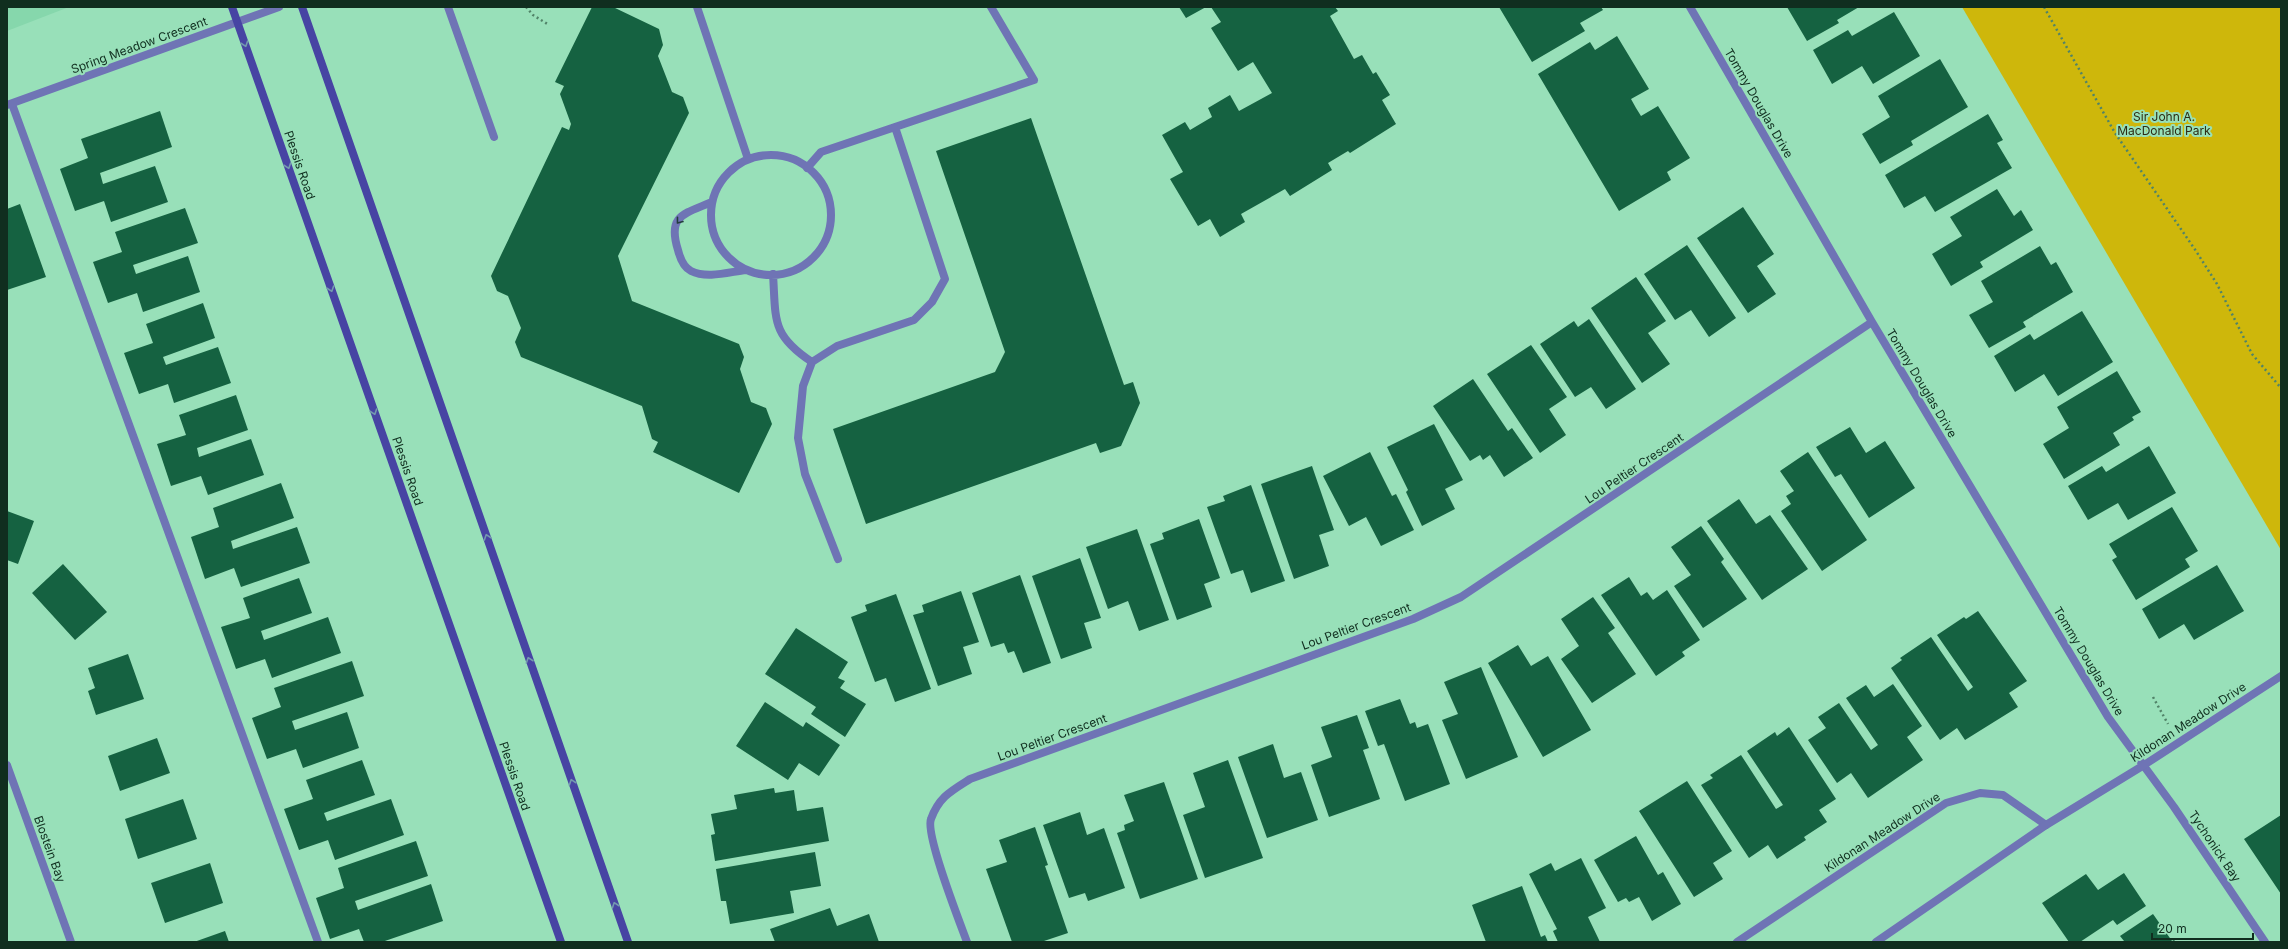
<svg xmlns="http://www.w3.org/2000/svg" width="2288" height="949" viewBox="0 0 2288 949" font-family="Inter,sans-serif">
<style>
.built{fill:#86d7ac}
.green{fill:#ceb70b}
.building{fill:#156241}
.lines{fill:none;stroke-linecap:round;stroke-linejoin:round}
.path{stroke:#518368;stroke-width:2.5;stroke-dasharray:2 3;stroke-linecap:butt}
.service{stroke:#6f74b5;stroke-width:8}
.minor{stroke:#6f74b5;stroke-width:8}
.tertiary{stroke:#6f74b5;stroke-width:8}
.secondary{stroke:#4744a3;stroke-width:8}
.oneway{stroke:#749aaf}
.oneway2{stroke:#233c3d}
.labels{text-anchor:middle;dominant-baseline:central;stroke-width:4;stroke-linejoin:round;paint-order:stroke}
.street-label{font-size:12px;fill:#102e1f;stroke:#98e0b9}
.park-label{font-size:12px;fill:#2e2a13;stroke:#98e0b9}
</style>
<rect width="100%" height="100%" fill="#98e0b9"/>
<path class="built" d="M7 7H69L7 31Z"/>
<path class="green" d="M1962 7H2281V550Z"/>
<path class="building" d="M592 7H613L659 29 663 45 658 56 672 92 683 97 689 113 618 256 632 301 739 344 744 357 740 369 751 402 766 408 772 424 739 493 653 452 658 442 652 439 642 406 521 357 515 342 521 328 508 296 497 291 491 276 562 127 569 130 571 124 560 94 564 86 555 82Z
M1179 7H1206L1186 18Z
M1211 7H1335L1338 11 1330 16 1354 59 1362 55 1373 74 1376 72 1390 95 1382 100 1396 124 1350 153 1348 151 1328 163 1332 170 1290 196 1285 189 1241 214 1245 222 1220 237 1210 219 1198 226 1170 179 1183 172 1162 135 1185 122 1190 130 1212 117 1208 108 1230 95 1239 111 1272 93 1253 62 1238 71 1211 28 1221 22Z
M1499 7H1601L1603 10 1580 23 1585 31 1532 62Z
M1787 7H1859L1837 20 1839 23 1807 41Z
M1894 12 1920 56 1873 84 1862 66 1832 84 1813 50 1848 30 1852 36Z
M1617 36 1649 89 1631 99 1636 108 1641 116 1658 106 1690 158 1667 172 1671 180 1619 211 1538 74 1590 42 1595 50Z
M1940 59 1968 107 1911 141 1913 145 1880 164 1862 134 1890 117 1878 96Z
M160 111 172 147 100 173 103 184 155 166 168 202 111 222 104 201 75 211 60 169 88 158 81 139Z
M1988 114 2003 140 1997 143 2012 168 1935 212 1925 196 1904 208 1885 175Z
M1031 118 1124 385 1133 382 1140 403 1121 446 1100 453 1096 443 866 524 833 429 995 372 1005 352 936 151Z
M1997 189 2014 216 2021 210 2033 230 1980 262 1983 267 1951 286 1932 254 1962 236 1950 217Z
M20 204 46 277 7 290V209Z
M1743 207 1774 254 1757 266 1776 294 1748 313 1697 238Z
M185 208 198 243 133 265 136 274 188 256 200 292 143 312 137 293 108 303 93 262 122 252 115 232Z
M1687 245 1736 318 1709 337 1691 310 1675 320 1644 274Z
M2040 246 2051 265 2056 262 2073 292 2023 322 2026 327 1989 348 1969 315 1993 302 1981 281Z
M1636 277 1666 321 1648 333 1670 364 1642 383 1591 308Z
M203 303 215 338 163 357 166 365 218 347 231 383 174 403 168 384 139 394 124 353 153 343 146 324Z
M2082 311 2113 362 2058 396 2044 374 2015 392 1994 356 2030 334 2034 340Z
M1589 319 1636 389 1606 409 1591 387 1575 397 1540 344 1574 321 1578 327Z
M1531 345 1567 397 1549 409 1566 435 1540 453 1487 374Z
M2117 371 2141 412 2132 417 2134 420 2113 433 2120 445 2064 479 2043 444 2069 428 2057 407Z
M1473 379 1508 431 1512 428 1533 458 1504 477 1490 455 1483 460 1480 455 1470 461 1433 406Z
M236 395 248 430 197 448 199 457 251 439 264 475 208 495 201 476 171 486 157 444 186 435 179 415Z
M1434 424 1463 480 1445 489 1455 509 1422 526 1406 492 1408 490 1387 447Z
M1850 427 1866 453 1885 441 1915 488 1869 518 1841 474 1835 477 1816 447Z
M2149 446 2176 493 2128 520 2118 503 2088 520 2068 486 2102 466 2106 472Z
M1370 452 1392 496 1396 494 1414 530 1381 546 1366 517 1349 526 1323 476Z
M1808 452 1867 540 1822 571 1781 511 1791 504 1786 496 1794 491 1780 471Z
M1312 466 1334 530 1319 535 1329 566 1294 579 1261 484Z
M281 483 294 518 231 541 233 549 297 527 310 563 241 587 234 568 205 579 191 537 219 527 213 508Z
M1251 485 1285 581 1251 593 1243 570 1231 574 1207 507 1225 501 1223 496Z
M1739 499 1756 524 1770 515 1808 569 1762 600 1707 521Z
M2172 507 2198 551 2185 559 2190 567 2136 600 2112 560 2117 557 2109 544Z
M7 511 34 521 18 564 7 560Z
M1199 519 1220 578 1204 584 1212 607 1177 620 1150 544 1164 539 1162 533Z
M1701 526 1724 559 1721 562 1747 599 1703 628 1674 586 1691 575 1671 547Z
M1137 529 1169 620 1139 631 1128 601 1108 609 1086 547Z
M1080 558 1101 618 1084 623 1092 648 1061 659 1032 576Z
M63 564 107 612 75 640 32 593Z
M2217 565 2244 611 2194 640 2184 624 2159 639 2142 609Z
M1020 575 1051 663 1023 673 1014 651 1008 653 1004 643 991 647 972 593Z
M1629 577 1641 596 1647 592 1653 600 1667 590 1700 640 1682 652 1685 656 1656 676 1601 595Z
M299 578 312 613 261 631 264 640 328 617 341 653 272 678 265 659 236 669 221 627 250 618 243 598Z
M961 591 979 642 963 647 972 674 938 686 913 615 924 612 922 605Z
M896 594 931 689 895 702 886 678 875 682 851 617 867 611 865 605Z
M1593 597 1615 628 1608 633 1636 674 1592 703 1561 659 1579 646 1561 619Z
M1978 611 2027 681 2009 693 2018 707 1965 740 1957 728 1940 740 1891 668 1902 660 1900 658 1931 637 1968 691 1973 687 1937 635 1964 617 1966 619Z
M796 628 848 662 838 678 845 681 840 688 866 704 845 737 811 714 816 707 765 674Z
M1518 645 1531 666 1548 656 1591 730 1543 757 1488 663Z
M128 654 144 699 96 715 88 691 95 688 88 668Z
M352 661 364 696 292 721 295 730 347 712 359 748 303 768 296 749 267 759 252 718 281 707 274 688Z
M1481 667 1518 757 1466 779 1442 720 1458 714 1444 682Z
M1893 684 1922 726 1907 737 1923 760 1868 798 1851 773 1837 783 1808 740 1826 728 1818 717 1839 703 1871 750 1878 745 1846 698 1866 685 1874 697Z
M1400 699 1410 724 1415 722 1417 728 1428 724 1450 784 1405 801 1384 744 1378 746 1365 711Z
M765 702 803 727 806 722 840 745 819 776 799 763 788 780 736 746Z
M1357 715 1369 748 1363 750 1380 799 1329 817 1311 765 1332 757 1321 727Z
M1789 727 1836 799 1819 810 1827 822 1804 837 1806 840 1777 859 1768 845 1749 858 1701 785 1713 778 1710 775 1741 755 1776 809 1783 805 1747 751 1775 732 1777 736Z
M157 738 170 773 120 791 108 756Z
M1273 744 1284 778 1301 772 1318 820 1267 838 1238 757Z
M362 760 375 795 324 813 327 821 391 799 404 835 335 860 328 840 299 850 284 809 313 799 306 780Z
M1228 760 1263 858 1205 878 1183 815 1205 807 1193 773Z
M1687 781 1732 851 1713 863 1723 879 1694 897 1639 811Z
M1164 782 1198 879 1140 899 1117 833 1125 830 1124 825 1134 821 1124 795Z
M774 788 775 793 794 790 797 811 823 807 829 841 715 861 711 835 715 834 711 814 737 809 734 795Z
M183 799 197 839 138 859 125 819Z
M1080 812 1087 835 1104 828 1125 888 1088 901 1085 893 1069 898 1043 825Z
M2281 815V894L2244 839Z
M1035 827 1048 865 1045 866 1068 933 1041 942H1012L986 869 1007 862 999 840Z
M1636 836 1658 875 1663 872 1681 904 1652 921 1639 897 1629 902 1626 898 1618 902 1594 860Z
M416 841 428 876 355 901 358 910 431 884 443 921 382 942H364L359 929 330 939 316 898 344 888 338 868Z
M815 852 821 886 790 891 794 913 730 924 726 901H721L716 869Z
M1581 858 1606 908 1588 917 1600 942H1558L1553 931 1557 929 1529 874 1551 863 1555 871Z
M210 863 223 903 165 923 151 883Z
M2124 873 2146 906 2117 925 2113 920 2080 942H2069L2042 903 2086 874 2098 890Z
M1522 886 1541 937 1545 935 1548 942H1486L1472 905Z
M830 908 837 926 869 914 879 942H775L770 929Z
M2153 914 2172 941 2174 940 2176 942H2122L2124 941 2120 936Z
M225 931 229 942H194Z"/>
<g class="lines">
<path class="path" d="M526 7 533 15 549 25
M2044 7 2115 133 2196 251 2217 284 2252 354 2281 388
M2153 697 2168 724"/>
<path class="service" d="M448 7 494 137
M697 7 748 159
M12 104 318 942
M711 215a60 60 0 1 1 120 0a60 60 0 1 1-120 0Z
M807 168 821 152 1034 80 991 7
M712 202C684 214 667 215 678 250 680 258 683 267 691 271 707 279 729 272 746 270
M773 274C776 320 771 335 812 362
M838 559 805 474 798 438 803 386 812 362 837 346 914 320 932 302 945 279 895 127"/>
<path class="minor" d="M1690 7 1872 322 2108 717 2174 807 2265 942
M7 105 279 7
M7 765 71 942
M967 942C960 923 925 834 931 819 939 797 951 791 970 779L1413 619 1461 597 1872 322
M1737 942 1946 803 1980 793 2003 795 2046 825"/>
<path class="tertiary" d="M1876 942 2046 825 2144 765 2281 676"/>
<path class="secondary" d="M232 7 561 942
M302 7 628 942"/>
</g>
<defs><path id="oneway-chevron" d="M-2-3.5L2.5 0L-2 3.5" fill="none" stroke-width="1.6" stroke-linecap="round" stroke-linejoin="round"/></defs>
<g class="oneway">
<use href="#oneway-chevron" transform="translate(245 44) rotate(71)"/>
<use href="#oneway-chevron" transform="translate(288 166) rotate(71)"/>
<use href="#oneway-chevron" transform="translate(331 289) rotate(71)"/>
<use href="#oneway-chevron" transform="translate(374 412) rotate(71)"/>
<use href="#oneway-chevron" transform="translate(487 537) rotate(-109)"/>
<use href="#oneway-chevron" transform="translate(529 660) rotate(-109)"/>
<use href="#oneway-chevron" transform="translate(572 782) rotate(-109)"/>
<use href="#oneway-chevron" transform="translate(615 905) rotate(-109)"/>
</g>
<use class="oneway2" href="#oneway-chevron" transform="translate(679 221) rotate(128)"/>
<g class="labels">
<g class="street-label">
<text transform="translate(139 45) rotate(-20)">Spring Meadow Crescent</text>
<text transform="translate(1759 103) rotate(60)">Tommy Douglas Drive</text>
<text transform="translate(300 165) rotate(71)">Plessis Road</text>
<text transform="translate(1922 383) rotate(59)">Tommy Douglas Drive</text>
<text transform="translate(1634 468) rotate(-34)">Lou Peltier Crescent</text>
<text transform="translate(408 471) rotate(71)">Plessis Road</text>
<text transform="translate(1356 626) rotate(-20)">Lou Peltier Crescent</text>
<text transform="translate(2089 661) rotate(59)">Tommy Douglas Drive</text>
<text transform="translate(2188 722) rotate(-33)">Kildonan Meadow Drive</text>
<text transform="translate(1052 737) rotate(-20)">Lou Peltier Crescent</text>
<text transform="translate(515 776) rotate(71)">Plessis Road</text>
<text transform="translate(1882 832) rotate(-33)">Kildonan Meadow Drive</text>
<text transform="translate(2215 846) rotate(56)">Tychonick Bay</text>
<text transform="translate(50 849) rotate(70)">Blostein Bay</text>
</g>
<g class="park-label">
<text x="2164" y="116">Sir John A.<tspan x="2164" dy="14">MacDonald Park</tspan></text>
</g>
</g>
<rect width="2288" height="949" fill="none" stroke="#102e1f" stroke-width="16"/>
<path d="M2152 933v6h101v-6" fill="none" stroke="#102e1f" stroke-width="2"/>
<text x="2158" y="933" font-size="12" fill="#102e1f" stroke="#98e0b9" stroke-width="3" paint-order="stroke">20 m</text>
</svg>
